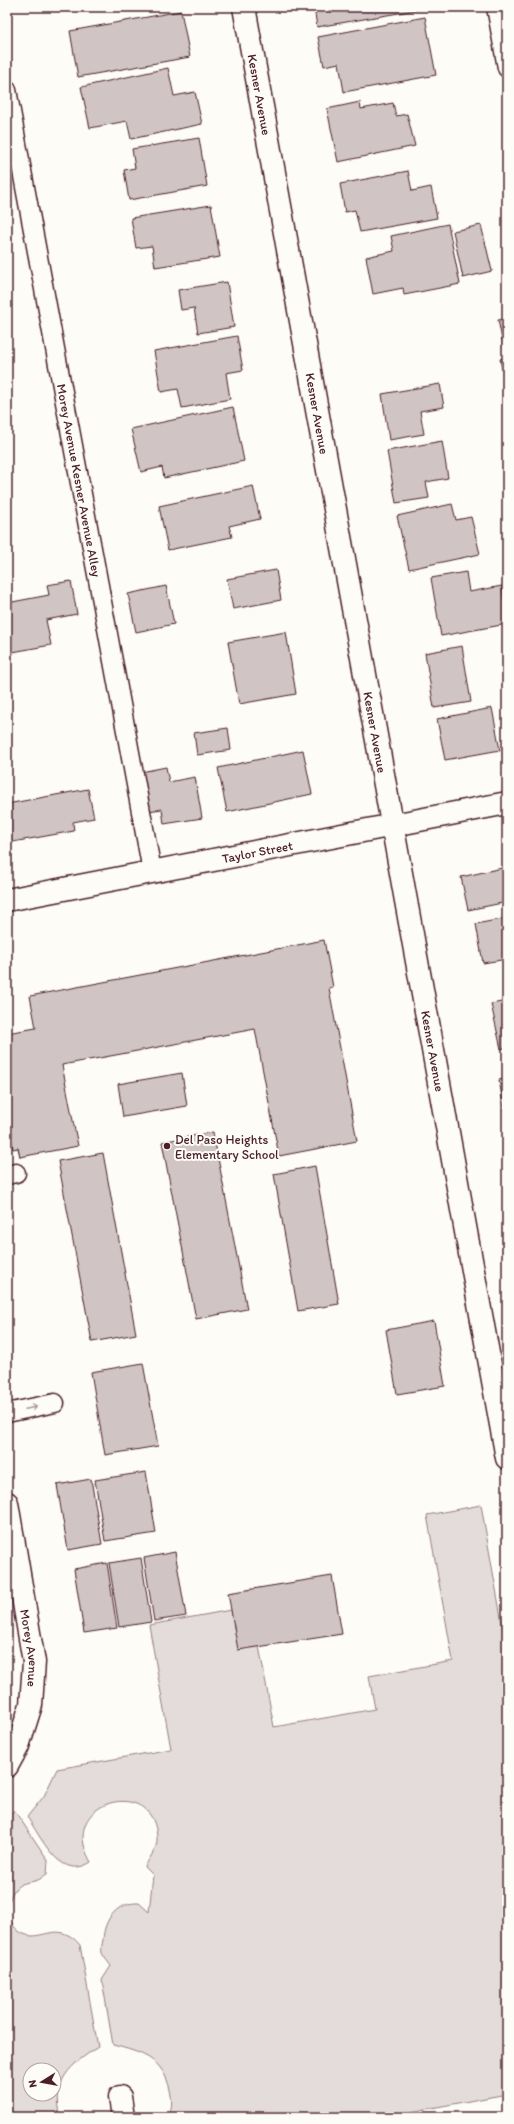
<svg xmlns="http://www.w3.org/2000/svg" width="514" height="2124" viewBox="0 0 514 2124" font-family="Itim,sans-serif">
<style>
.green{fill:#e3dcda;stroke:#967e82;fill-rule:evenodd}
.building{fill:#d0c5c4;stroke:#4a1f2b}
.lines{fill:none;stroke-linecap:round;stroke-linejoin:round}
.lane-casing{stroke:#4a1f2b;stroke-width:21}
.street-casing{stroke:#4a1f2b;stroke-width:25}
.lane{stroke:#fdfcf7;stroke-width:18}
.street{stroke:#fdfcf7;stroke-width:22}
.oneway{stroke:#ac999b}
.poi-dot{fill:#4a1f2b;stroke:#fdfcf7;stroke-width:1.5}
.labels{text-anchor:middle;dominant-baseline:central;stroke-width:4;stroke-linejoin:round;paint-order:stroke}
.street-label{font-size:13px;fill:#4a1f2b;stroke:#fdfcf7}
.poi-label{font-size:13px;fill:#4a1f2b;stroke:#fdfcf7;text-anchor:start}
</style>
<rect width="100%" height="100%" fill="#fdfcf7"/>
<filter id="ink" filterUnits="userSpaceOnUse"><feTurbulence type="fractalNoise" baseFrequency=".025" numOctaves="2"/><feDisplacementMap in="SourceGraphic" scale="8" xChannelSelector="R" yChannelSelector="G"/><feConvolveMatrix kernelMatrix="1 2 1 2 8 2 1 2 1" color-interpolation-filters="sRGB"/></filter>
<g filter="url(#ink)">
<path class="green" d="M481 1505 507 1651V2094L383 2117H168C173 2107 172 2100 170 2090 163 2058 142 2053 113 2045L102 1980 111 1966C108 1962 104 1957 102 1953 101 1949 102 1944 103 1940 104 1919 117 1902 139 1903L149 1912 153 1875 145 1867C148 1860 156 1850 157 1842 159 1773 54 1800 91 1862 60 1882 42 1838 27 1817L44 1796 57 1769 171 1749 149 1625 231 1610 259 1646 274 1727 375 1709 369 1676 453 1661 427 1515Z
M14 1810 48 1860 47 1874C45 1875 42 1878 40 1879 33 1883 24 1881 17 1887 1 1904 8 1934 32 1936 42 1936 53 1930 63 1933 70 1935 75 1939 80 1945L98 2047C70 2065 51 2081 61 2117H7V1819ZM30 2070H54V2094H30Z"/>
<path class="building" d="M314 7H434L317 27Z
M181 11 190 57 78 77 70 31Z
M425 17 436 75 344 92 339 63 324 66 318 37Z
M168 68 174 96 195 92 202 124 131 139 127 121 90 128 81 87Z
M360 102 361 109 393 103 396 116 407 114 415 146 338 162 327 109Z
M199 138 207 186 129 200 124 170 135 168 132 149Z
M408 171 412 191 431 187 437 218 360 232 355 210 345 212 340 184Z
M211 205 220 257 155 267 152 246 136 248 131 218Z
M448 224 460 284 404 295 403 288 373 294 366 257 394 251 391 236Z
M481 225 492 271 463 278 453 231Z
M227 282 234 327 198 333 194 308 181 310 178 290Z
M507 319V348L504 349 498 320Z
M237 336 243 370 226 373 230 399 182 408 178 389 161 392 154 351Z
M507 357V388H506L500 359Z
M440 384 444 407 420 411 424 434 389 440 382 394Z
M233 407 244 461 164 478 162 467 141 472 131 429Z
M442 441 448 478 426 482 429 498 396 503 387 451Z
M253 486 260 519 229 526 232 537 168 550 159 506Z
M452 504 456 520 471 517 480 554 409 569 397 516Z
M276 570 281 600 233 609 227 579Z
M466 572 469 592 502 586 507 624 441 636 431 578Z
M71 581 77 614 46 620 51 645 7 653V603L49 595 47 585Z
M166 586 174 624 136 632 128 594Z
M286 632 296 694 239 704 228 642Z
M462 646 471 702 434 708 425 653Z
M492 708 500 750 445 760 437 719Z
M228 728 231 750 197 755 194 733Z
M303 750 312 794 227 812 218 768Z
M166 767 169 782 195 777 202 818 164 824 162 809 148 811 141 772Z
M88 789 94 818 73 822 74 831 7 843V804Z
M507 867V902L468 910 461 877Z
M507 918V959L483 963 476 924Z
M324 940 333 987 329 988 357 1141 279 1156 255 1029 62 1065 78 1146 20 1157 18 1148 13 1149 11 1138 7 1139V1033L36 1028 30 996Z
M507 1001V1047L501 1049 491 1004Z
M182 1073 187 1106 123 1117 118 1084Z
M507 1078V1126L499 1080Z
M213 1132 247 1309 196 1319 162 1142Z
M507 1139V1158L503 1140Z
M103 1153 136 1334 92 1342 58 1161Z
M315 1166 339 1304 298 1311 274 1174Z
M434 1321 445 1386 397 1394 386 1330Z
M143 1363 158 1446 105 1455 91 1372Z
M146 1472 156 1533 105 1541 95 1480Z
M91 1479 102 1544 68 1550 57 1485Z
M175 1552 186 1616 154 1621 144 1558Z
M141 1558 151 1622 119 1627 109 1563Z
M107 1563 117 1628 84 1633 74 1569Z
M332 1576 342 1634 238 1650 228 1593Z"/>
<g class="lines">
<defs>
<g id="lane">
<path d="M496 7 507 68"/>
<path id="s1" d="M7 90 152 871"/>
<path d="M7 1175 16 1173"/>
<path d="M7 1413 55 1403"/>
</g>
<g id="street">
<path id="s2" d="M244 7 507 1458"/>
<path id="s3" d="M7 900 507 803"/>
<path id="s4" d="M7 1503 34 1662 31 1705 18 1746 7 1766"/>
<path d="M120 2097 123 2117"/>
</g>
</defs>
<use href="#lane" class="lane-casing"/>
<use href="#street" class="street-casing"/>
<use href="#lane" class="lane"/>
<use href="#street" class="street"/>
</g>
<defs><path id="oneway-shaft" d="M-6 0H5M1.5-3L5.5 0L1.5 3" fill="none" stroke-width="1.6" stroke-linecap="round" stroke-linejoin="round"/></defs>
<use class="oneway" href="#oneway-shaft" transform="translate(31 1408) rotate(-12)"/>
</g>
<circle class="poi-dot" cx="167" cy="1146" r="4"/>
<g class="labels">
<g class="street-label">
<text stroke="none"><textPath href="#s2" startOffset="89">Kesner Avenue</textPath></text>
<text stroke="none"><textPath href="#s2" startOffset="413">Kesner Avenue</textPath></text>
<text stroke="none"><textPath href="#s1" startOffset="397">Morey Avenue Kesner Avenue Alley</textPath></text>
<text stroke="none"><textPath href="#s2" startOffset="737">Kesner Avenue</textPath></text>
<text stroke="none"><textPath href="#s3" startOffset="255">Taylor Street</textPath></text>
<text stroke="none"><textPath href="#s2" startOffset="1061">Kesner Avenue</textPath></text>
<text stroke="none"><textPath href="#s4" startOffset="147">Morey Avenue</textPath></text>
</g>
<g class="poi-label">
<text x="175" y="1139">Del Paso Heights<tspan x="175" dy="15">Elementary School</tspan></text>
</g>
</g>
<rect width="514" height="2124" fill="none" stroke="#fdfcf7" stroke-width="24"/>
<rect x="12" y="12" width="490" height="2100" fill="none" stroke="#4a1f2b" stroke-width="1.5" filter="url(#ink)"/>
<g transform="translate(42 2082) rotate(259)"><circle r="19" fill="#fdfcf7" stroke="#b5a4a5"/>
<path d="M0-3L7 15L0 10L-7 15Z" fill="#4a1f2b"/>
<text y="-6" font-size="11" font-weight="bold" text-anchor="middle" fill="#4a1f2b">N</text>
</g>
</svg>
